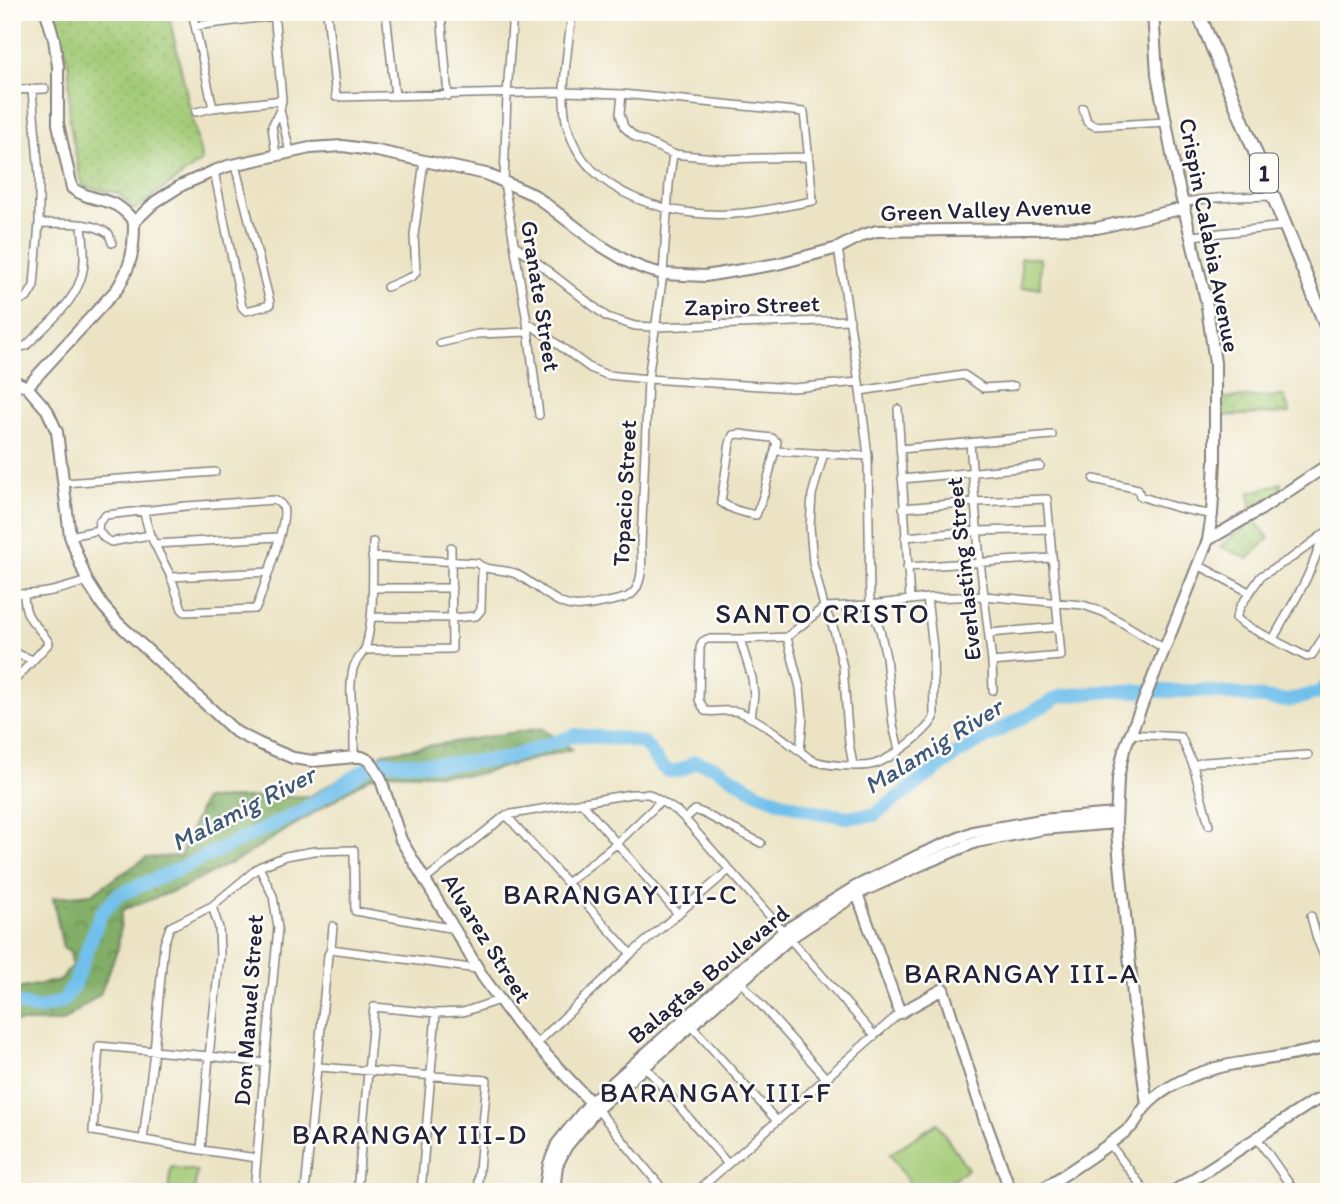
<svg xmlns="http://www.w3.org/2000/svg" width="1341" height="1204" viewBox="0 0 1341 1204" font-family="Itim,sans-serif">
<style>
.grass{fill:url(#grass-dots);stroke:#627658;stroke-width:2}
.forest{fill:url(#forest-crowns);stroke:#526851;stroke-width:2}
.pitch{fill:#a3ca76;stroke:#627658;stroke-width:2}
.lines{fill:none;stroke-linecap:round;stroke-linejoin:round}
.river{stroke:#71c0ec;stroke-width:14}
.street-casing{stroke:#86827f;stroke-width:10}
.secondary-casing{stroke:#86827f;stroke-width:14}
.primary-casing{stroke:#86827f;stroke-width:16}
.street{stroke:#fff;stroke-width:7}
.secondary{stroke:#fff;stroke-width:10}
.primary{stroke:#fff;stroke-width:12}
.labels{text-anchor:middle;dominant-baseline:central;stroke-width:5;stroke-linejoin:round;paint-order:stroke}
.shield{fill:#fdfcf7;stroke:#646373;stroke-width:2}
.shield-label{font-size:23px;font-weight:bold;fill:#22223b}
.street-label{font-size:24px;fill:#22223b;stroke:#fdfcf7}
.water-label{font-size:26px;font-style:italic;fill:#3e5979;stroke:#fdfcf7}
.quarter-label{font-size:28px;letter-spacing:2px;fill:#22223b;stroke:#fdfcf7}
</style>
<defs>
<pattern id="grass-dots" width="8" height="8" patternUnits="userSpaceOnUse" patternTransform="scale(1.75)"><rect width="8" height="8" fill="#a3ca76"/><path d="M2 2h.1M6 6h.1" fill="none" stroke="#8cad67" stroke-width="1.8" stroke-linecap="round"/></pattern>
<pattern id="forest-crowns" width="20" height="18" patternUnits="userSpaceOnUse" patternTransform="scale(1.75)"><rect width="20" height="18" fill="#82ae67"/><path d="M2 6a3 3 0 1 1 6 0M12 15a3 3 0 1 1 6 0" fill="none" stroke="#6a8d56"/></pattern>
</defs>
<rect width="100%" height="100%" fill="#fdfcf7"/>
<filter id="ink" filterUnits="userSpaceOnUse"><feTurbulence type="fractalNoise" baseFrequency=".0143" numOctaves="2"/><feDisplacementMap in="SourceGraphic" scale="14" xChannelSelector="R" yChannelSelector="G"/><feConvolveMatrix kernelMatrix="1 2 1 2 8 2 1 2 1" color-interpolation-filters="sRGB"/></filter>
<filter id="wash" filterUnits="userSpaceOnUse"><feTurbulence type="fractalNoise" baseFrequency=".00686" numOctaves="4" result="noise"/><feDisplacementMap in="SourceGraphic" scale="28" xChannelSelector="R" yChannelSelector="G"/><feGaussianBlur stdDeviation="1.57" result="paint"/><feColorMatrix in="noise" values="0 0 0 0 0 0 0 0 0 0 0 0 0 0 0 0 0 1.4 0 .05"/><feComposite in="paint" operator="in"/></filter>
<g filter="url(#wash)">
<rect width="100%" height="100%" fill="#ebe3c3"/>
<path class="grass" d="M53 12H168L202 161 134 210 118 193 84 187 80 177 69 119V67Z
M1284 396 1290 413 1222 416V398Z
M1281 483V491L1252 509 1249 493Z
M1254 520 1269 538 1248 559 1220 546Z"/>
<path class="forest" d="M541 728 572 749 473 775 384 773 369 778 245 856 182 888 122 910 118 948 100 994 62 1022H12V990L61 980 72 965 70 950 63 948 53 898 91 894 146 858 180 856 204 799 310 796 384 753Z"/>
<path class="pitch" d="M1021 258H1040V288H1021Z
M937 1123 968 1169 934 1192H915L890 1154Z
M171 1167 197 1171 194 1192H168Z"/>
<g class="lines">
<path class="river" d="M12 1002 38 1009 63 1001 74 985 100 915 118 895 188 865 300 812 376 762 446 764 505 759 575 735 624 739 644 743C661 765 665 783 695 762L713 766 758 793 784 803 815 812 847 817 874 815 957 754 1061 696 1111 691H1205L1287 701 1321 692 1329 683"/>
</g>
</g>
<g filter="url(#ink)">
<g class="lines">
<defs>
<path id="street" d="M192 12 213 108
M274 12 282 100 280 110 272 126 276 155
M327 12 336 97 564 92 622 94 804 112 813 201C790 205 767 211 744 213 678 221 585 197 567 125 559 95 569 43 572 12
M386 12 395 96
M441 12 448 96
M513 12 507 94 504 183 527 322 539 415
M1324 12 1329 14
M195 26 274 16
M12 90 45 89
M622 94 620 114 624 127 635 137 673 154 725 159 807 157
M1083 108 1087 122 1095 126 1166 122
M280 110 290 152
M196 112 213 108 282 100
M214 171 242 307 246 311 270 305V302L235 165
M1183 203C1213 196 1243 197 1273 196
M39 223C62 224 90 220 109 234L112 243
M1192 236 1286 226
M515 245 607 317 635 326 655 327 850 320
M838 248 859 382 868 456 870 605 880 630 886 657 893 725 899 750
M387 287 413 276 416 272 414 235 424 161
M12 299 19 300 27 298 34 286 39 223V174L32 90
M527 322 590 368 607 375 648 379 793 388 859 382
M440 343 477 334 529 332
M12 346 19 347 26 346C47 324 78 301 83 270 86 256 83 239 82 225
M860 391 964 375 983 388 1014 386
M898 409 910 600
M740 434 772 438 777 442 764 494 756 515C744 513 731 510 721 502L730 443 733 435Z
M970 443 980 562 992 662 993 690
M900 449 1052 435
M776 451 868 456
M824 453 812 495 810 527 813 563 824 607 834 630 843 667 849 743 853 765
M902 479 1040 466
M1094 479 1138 489 1140 496C1163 504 1188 512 1212 514
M64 483 215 472
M903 508 975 502 1047 499 1061 656 992 662
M98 530 99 522 106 515 186 506 274 500C278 502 281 503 283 507 289 519 263 588 258 604L255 609 185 612 182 609 171 577 150 535 143 510
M98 530 104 538 111 542 150 535
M1329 530 1293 557 1261 576 1240 607 1236 618 1245 625 1307 657 1312 655 1329 629
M70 536 98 530
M905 537 977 531 1050 529
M155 544 279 537
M372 557 477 563C487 573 505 567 518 575 533 583 547 597 564 604 576 609 590 605 602 603 610 601 622 600 629 596 644 587 642 560 641 545L648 379 663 274 669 184 673 154
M1198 565 1249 592
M907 567 1051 558
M171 577 268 572
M373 588H452
M12 593C38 597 62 589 87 581
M927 598 933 648 934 718C925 734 892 758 875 764 861 768 823 766 810 759 806 756 802 752 797 749 780 736 762 722 742 713 730 708 718 713 705 711L699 700 700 648 702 642 707 639H740L787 637 824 607 870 605 927 598 984 596 1083 605 1103 612 1121 622 1165 649
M371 617 452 618 476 616 481 610 482 568
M989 633 1059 627
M787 637 800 688 803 718 800 751
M740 639 752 678 754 695 751 718
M1273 639C1291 606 1313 574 1322 536
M365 650 452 649 451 547
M12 652 33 660
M12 683 49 643C37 622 25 623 24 595
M1130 734 1181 737 1193 765 1205 762 1308 755
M354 757C354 748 354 738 354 729 353 710 348 689 353 669 355 660 364 654 366 646 375 612 372 576 373 542
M1193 765 1209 825
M581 802 678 914
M506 815 631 954
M685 819 695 810 703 813 761 843
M425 880 506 815 631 794H649L677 811 685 819 874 1035
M567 883 616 844 661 801
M1311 916 1317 939 1329 967
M331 949 477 969
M738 979 826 1078
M689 1023 777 1121
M535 1045 631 954 729 870
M644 1065 727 1163
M319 1067 487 1080 477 1192
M597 1109 665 1192
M1257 1138 1295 1192
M143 1140 154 1051 164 944 170 927 212 906 259 867 286 856 314 851 354 850 355 911 455 929
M1109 1143 1146 1192
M201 1150 209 1056 220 955 219 928 212 906
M257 1158 201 1150 93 1131 99 1046 209 1056 265 1063
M357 1188 392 1192
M254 1192 265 1063 278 928 273 896 259 867
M305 1192 328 955 331 949 333 926
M357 1192 374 1007 436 1013 463 1012 499 1000
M421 1192 436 1013
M696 1192 900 1013"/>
<path id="secondary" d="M46 12 54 39 58 66V124L72 188C95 205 113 193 134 222
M12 380 27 387 47 410 57 432 70 536 87 581 103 606 118 623 236 732 260 744 293 758 313 761 354 757H362L370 761 380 777 401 840 483 977 518 1025 597 1109
M27 387 117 289C132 265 134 250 134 222L155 202 182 185 214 171 228 166 310 148 343 146 377 151 486 174 534 195 598 244 628 262 645 269 663 274 705 276 777 264 838 248 863 235 877 231 1097 228 1185 208
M1208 540 1260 510 1329 464
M855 888 900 1013 943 989 985 1121 1011 1192
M1147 1105 1134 1006 1116 823 1118 778 1124 750 1208 540 1212 514 1215 461V363L1206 300 1175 171 1157 74 1153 12
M544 1192 549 1164 557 1144 591 1102 784 931 855 887 919 855 973 832 1041 820 1116 814
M554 1192 557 1165 566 1147 597 1109 790 938 857 894 923 864 976 842 1043 829 1116 823
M1038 1192C1068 1172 1104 1150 1131 1127 1137 1121 1140 1112 1147 1105 1158 1093 1177 1082 1192 1076 1235 1058 1284 1061 1329 1046
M1173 1192 1311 1103 1329 1095"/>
<path id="primary" d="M1198 12 1329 333"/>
</defs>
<use href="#street" class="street-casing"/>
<use href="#secondary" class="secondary-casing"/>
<use href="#primary" class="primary-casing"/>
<use href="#street" class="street"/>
<use href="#secondary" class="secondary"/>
<use href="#primary" class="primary"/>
</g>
</g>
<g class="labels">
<rect class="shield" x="1250" y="153.5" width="28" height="39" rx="5"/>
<g class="shield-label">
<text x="1264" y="173">1</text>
</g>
<g class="street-label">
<text transform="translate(986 209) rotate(-2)">Green Valley Avenue</text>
<text transform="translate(1210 235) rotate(79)">Crispin Calabia Avenue</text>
<text transform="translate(541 296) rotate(81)">Granate Street</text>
<text transform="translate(752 305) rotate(-2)">Zapiro Street</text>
<text transform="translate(624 493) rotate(-87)">Topacio Street</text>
<text transform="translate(963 569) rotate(-96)">Everlasting Street</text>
<text transform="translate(487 938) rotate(58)">Alvarez Street</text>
<text transform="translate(708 974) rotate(-40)">Balagtas Boulevard</text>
<text transform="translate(248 1010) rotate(-86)">Don Manuel Street</text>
</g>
<g class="water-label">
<text transform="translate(933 746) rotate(-32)">Malamig River</text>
<text transform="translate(243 808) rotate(-27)">Malamig River</text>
</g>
<g class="quarter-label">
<text x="823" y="613">SANTO CRISTO</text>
<text x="621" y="894">BARANGAY III-C</text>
<text x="1022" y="973">BARANGAY III-A</text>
<text x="716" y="1092">BARANGAY III-F</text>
<text x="410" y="1134">BARANGAY III-D</text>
</g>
</g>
<rect width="1341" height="1204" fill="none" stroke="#fdfcf7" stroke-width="42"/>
</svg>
